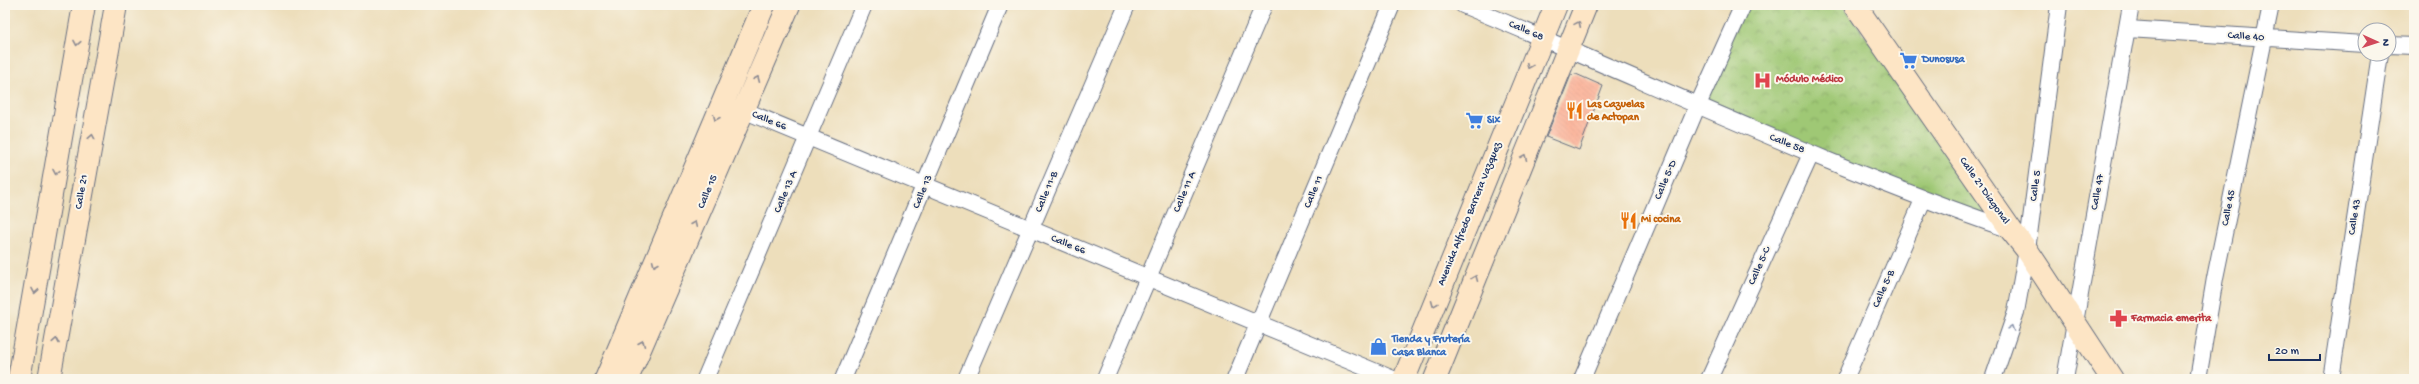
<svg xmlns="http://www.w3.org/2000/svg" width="2419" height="384" viewBox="0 0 2419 384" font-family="'Gochi Hand',sans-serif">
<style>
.park{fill:url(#park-crowns);stroke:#5d7c69}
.building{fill:url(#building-back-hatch)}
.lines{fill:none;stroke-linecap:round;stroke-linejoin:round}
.street-casing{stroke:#646c7f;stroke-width:18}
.secondary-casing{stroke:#646c7f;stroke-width:24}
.street{stroke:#fff;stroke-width:16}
.secondary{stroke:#fde5c5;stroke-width:22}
.oneway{stroke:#8c8a92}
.oneway2{stroke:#8d97ae}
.labels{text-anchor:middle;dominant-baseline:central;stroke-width:4;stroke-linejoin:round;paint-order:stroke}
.street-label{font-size:11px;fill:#1b2f5e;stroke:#fbf7ec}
.shop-label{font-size:11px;font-weight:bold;fill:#366cbe;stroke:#fbf7ec;text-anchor:start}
.health-label{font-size:11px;font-weight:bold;fill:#be3a42;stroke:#fbf7ec;text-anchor:start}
.food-label{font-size:11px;font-weight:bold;fill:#c56008;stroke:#fbf7ec;text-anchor:start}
</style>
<defs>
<pattern id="park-crowns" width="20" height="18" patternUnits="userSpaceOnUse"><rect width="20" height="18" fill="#9fc874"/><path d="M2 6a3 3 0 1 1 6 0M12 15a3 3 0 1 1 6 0" fill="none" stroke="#81a362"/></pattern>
<pattern id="building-back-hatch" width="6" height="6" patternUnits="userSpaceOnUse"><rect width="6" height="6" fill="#fca689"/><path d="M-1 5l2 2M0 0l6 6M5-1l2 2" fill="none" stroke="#d78f79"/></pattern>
</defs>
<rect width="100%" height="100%" fill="#fbf7ec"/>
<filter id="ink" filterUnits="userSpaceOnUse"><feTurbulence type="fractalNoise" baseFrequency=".025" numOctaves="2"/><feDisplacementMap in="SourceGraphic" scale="8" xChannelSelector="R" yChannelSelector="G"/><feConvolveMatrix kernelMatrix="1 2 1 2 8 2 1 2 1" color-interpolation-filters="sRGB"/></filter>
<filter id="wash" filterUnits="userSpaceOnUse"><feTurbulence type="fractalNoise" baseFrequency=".012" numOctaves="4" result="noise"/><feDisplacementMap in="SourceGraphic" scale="16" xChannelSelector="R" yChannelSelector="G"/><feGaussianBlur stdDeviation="0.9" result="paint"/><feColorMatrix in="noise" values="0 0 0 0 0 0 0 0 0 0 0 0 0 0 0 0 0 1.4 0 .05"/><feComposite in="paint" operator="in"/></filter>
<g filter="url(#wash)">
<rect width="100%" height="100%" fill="#eddebb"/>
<path class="park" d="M1745 5H1843L2000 222 1700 108Z"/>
<g id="blocks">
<path class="building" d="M1576 74 1603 86 1579 150 1546 137 1571 75Z"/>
</g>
</g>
<g filter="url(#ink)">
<use href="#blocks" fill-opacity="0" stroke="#646c7f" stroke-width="1"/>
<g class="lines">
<defs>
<path id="street" d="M1463 5C1646 80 1824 166 2011 230
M2128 29 2365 44
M2389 45 2414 46
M743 110 1393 379
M705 379 864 5
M843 379 1000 5
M966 379 1127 5
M1105 379 1264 5
M1235 379 1392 5
M1582 379 1697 107 1743 5
M1709 379 1811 154
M1845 379 1923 200
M1993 379 2016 312 2027 250 2059 5
M2065 379 2131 5
M2198 379 2215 278 2271 5
M2331 379 2380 54"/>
<path id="secondary" d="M1855 5 2011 230 2027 250 2112 379
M19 379 84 5
M49 379 116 5
M606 379 764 5
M627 379 789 5
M1404 379 1556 5
M1435 379 1586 5"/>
</defs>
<use href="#street" class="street-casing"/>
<use href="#secondary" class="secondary-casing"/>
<use href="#street" class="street"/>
<use href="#secondary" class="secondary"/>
</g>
<defs><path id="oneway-chevron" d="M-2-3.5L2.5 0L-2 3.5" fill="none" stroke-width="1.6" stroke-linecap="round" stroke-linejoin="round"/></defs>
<g class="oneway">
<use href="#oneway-chevron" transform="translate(1578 24) rotate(-66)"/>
<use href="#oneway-chevron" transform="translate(77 43) rotate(100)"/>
<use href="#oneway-chevron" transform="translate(1529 66) rotate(112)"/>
<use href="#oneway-chevron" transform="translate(757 79) rotate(-67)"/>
<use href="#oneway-chevron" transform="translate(716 118) rotate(113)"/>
<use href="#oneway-chevron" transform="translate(92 137) rotate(-80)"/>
<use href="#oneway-chevron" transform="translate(1524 157) rotate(-68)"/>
<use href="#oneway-chevron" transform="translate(56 172) rotate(100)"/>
<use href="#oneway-chevron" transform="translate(694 224) rotate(-67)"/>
<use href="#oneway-chevron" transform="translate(655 264) rotate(113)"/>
<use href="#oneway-chevron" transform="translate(1475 278) rotate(-68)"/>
<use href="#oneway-chevron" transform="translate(35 291) rotate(100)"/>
<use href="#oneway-chevron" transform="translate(1434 304) rotate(112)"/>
<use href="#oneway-chevron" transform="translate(56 341) rotate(-80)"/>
<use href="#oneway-chevron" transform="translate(642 343) rotate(-67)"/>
</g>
<use class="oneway2" href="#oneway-chevron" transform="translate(2011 328) rotate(-72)"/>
</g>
<defs>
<symbol id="supermarket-bare" viewBox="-9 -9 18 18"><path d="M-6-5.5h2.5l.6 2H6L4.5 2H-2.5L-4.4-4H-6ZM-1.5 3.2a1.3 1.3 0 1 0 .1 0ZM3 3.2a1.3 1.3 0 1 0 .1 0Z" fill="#3f7fe0" stroke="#fbf7ec" stroke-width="2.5" paint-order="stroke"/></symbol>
<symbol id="hospital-bare" viewBox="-9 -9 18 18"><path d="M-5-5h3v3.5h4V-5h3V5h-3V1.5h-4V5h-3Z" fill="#e0444e" stroke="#fbf7ec" stroke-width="2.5" paint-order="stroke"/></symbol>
<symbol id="restaurant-bare" viewBox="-9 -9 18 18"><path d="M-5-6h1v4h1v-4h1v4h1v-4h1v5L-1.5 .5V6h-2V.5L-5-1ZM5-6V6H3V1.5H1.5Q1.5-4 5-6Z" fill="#e8710a" stroke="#fbf7ec" stroke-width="2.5" paint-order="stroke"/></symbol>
<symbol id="pharmacy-bare" viewBox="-9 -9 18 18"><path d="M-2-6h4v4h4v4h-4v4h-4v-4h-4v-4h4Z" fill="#e0444e" stroke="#fbf7ec" stroke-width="2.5" paint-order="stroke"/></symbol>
<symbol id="shop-bare" viewBox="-9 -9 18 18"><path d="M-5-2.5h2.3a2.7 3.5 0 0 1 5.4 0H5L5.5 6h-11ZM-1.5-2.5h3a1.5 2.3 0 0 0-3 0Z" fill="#3f7fe0" stroke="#fbf7ec" stroke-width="2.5" paint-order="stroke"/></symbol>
</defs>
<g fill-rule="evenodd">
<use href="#supermarket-bare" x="1896" y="48" width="25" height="25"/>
<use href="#hospital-bare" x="1750" y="68" width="25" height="25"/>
<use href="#restaurant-bare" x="1562" y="98" width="25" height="25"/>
<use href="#supermarket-bare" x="1462" y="108" width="25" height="25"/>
<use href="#restaurant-bare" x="1616" y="208" width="25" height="25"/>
<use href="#pharmacy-bare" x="2106" y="306" width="25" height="25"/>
<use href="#shop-bare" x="1366" y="334" width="25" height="25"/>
</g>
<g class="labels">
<g class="street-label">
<text transform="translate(1526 31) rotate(23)">Calle 68</text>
<text transform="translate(2246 37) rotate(4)">Calle 40</text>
<text transform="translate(769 121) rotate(22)">Calle 66</text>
<text transform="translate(1787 144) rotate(22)">Calle 58</text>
<text transform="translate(1666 180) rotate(-67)">Calle 5-D</text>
<text transform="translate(2036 186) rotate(-83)">Calle 5</text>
<text transform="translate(1984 191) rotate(55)">Calle 21 Diagonal</text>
<text transform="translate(82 192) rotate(-80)">Calle 21</text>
<text transform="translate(708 192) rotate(-67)">Calle 15</text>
<text transform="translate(786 192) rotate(-67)">Calle 13 A</text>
<text transform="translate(923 192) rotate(-67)">Calle 13</text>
<text transform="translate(1047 192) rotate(-67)">Calle 11-B</text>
<text transform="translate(1185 192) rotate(-67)">Calle 11 A</text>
<text transform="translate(1314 192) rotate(-67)">Calle 11</text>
<text transform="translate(2098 192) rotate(-80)">Calle 47</text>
<text transform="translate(2229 208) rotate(-79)">Calle 45</text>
<text transform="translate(1470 214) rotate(-68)">Avenida Alfredo Barrera Vazquez</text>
<text transform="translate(2355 217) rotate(-81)">Calle 43</text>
<text transform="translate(1068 245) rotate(22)">Calle 66</text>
<text transform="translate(1760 266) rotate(-66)">Calle 5-C</text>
<text transform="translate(1884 289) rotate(-66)">Calle 5-B</text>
</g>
<g class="shop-label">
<text x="1922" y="60">Dunosusa</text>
<text x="1487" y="121">Six</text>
<text x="1392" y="340">Tienda y Frutería<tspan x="1392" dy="13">Casa Blanca</tspan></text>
</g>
<g class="health-label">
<text x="1776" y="80">Módulo Médico</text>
<text x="2131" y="319">Farmacia emerita</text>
</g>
<g class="food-label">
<text x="1587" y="105">Las Cazuelas<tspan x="1587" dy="13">de Actopan</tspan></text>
<text x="1641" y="220">Mi cocina</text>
</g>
</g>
<rect width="2419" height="384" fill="none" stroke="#fbf7ec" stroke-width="20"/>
<g transform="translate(2377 42) rotate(93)"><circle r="19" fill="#fbf7ec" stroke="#a1a7b3"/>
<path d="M0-3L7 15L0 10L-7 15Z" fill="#d1495b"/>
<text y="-6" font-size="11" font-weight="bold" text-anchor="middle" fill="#1b2f5e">N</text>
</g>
<path d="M2269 354v6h51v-6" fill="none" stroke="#1b2f5e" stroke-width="2"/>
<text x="2275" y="354" font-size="12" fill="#1b2f5e" stroke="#fbf7ec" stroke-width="3" paint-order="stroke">20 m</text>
</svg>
